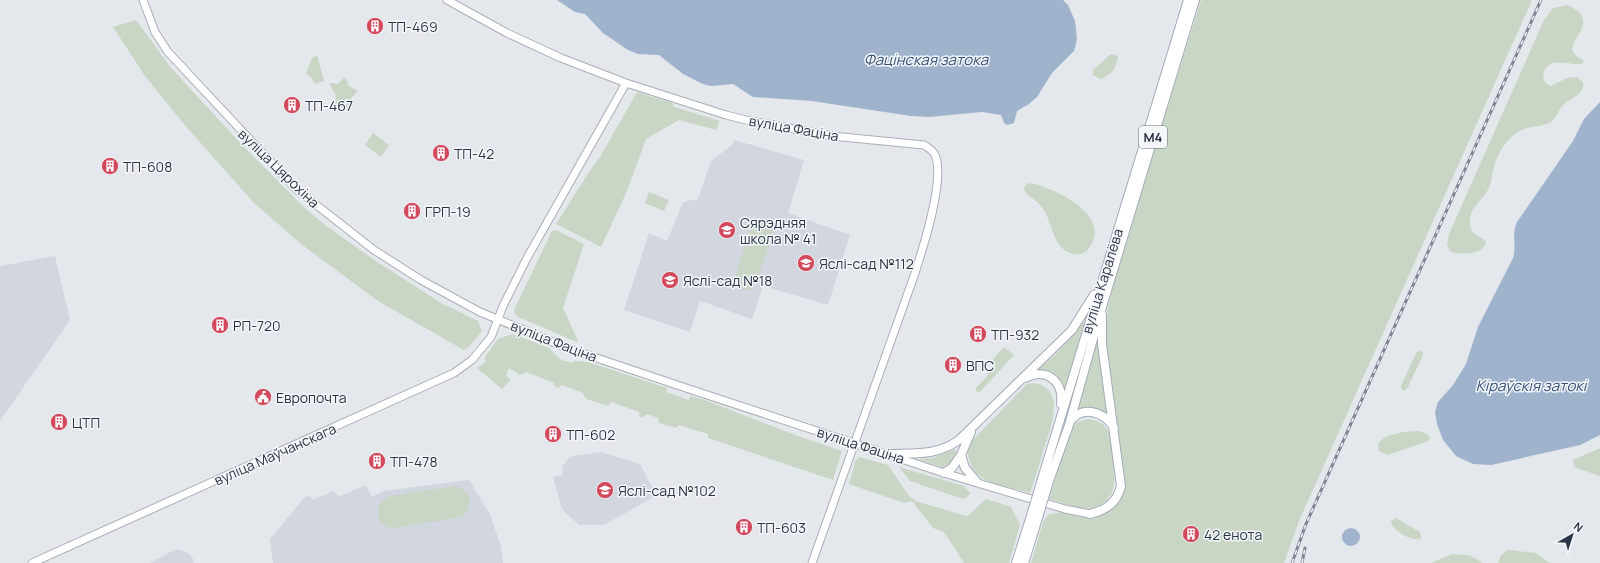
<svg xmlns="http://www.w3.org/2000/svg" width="1600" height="563" viewBox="0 0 1600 563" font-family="Manrope,sans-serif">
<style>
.built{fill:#d2d6de}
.green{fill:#c9d6c5}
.water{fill:#9fb4cc}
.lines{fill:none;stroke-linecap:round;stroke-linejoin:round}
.secondary-casing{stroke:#a9aeb7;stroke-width:9}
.primary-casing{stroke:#a3abb8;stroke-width:10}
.secondary{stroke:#fff;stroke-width:7}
.primary{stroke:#fff;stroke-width:8}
.rail-casing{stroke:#7d8696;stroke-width:3}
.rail{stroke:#f4f6f9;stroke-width:1.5;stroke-dasharray:4.5;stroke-linecap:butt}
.primary-bridge-casing{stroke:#a3abb8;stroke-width:10;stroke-linecap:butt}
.primary-bridge{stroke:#fff;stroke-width:8}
.labels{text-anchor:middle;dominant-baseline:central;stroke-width:3;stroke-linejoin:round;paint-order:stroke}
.shield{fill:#f4f6f9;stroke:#676e7b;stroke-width:1}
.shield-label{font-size:13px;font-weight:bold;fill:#2b3445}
.poi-label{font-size:14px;fill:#2b3445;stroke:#f4f6f9;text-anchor:start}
.street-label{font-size:14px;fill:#2b3445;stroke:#f4f6f9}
.water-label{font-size:15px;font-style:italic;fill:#34527a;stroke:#f4f6f9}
</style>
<rect width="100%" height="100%" fill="#e4e7ec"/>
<path class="built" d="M734 140 804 160 788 213 850 235 828 305 763 286 752 319 700 301 690 332 624 310 649 233 667 241 683 202 698 199 711 161 732 145Z
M55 256 70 320 0 421V266Z
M600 452 640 464 653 489 654 497 604 525H579L562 509 553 477 563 475 562 467 567 460 573 456Z
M469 480 490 514 501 547 503 563H273L270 539 303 499 310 495 312 500 334 491 338 497 365 485 372 497 383 491Z
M176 549 188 553 194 560 193 563H150Z"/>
<path class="green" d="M1201 0H1532L1299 521 1284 563H1031L1043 522 1049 514 1063 512 1093 517 1101 515 1114 507 1122 496 1123 473 1106 342 1107 311 1118 264Z
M1567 5C1600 19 1573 35 1572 50L1576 56 1584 61 1582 64C1572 65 1562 61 1553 63 1542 66 1539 83 1551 86L1567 78 1577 77 1583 82C1585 95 1570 98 1563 105 1558 111 1556 118 1550 123 1538 128 1525 125 1515 134 1505 142 1497 154 1494 167 1492 174 1492 181 1489 188 1483 200 1468 208 1470 224 1471 235 1479 235 1486 241 1485 255 1461 255 1451 252L1447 245 1449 234 1544 20 1553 8Z
M136 20 171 68 244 147 304 207 325 225 376 261 441 303 478 321 482 331 469 347 464 350 378 301 301 244 254 203 183 123 145 76 113 27Z
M1111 54 1116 55 1118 58 1114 70 1104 78 1100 79 1093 75V70Z
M317 55 324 81 315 84 311 77 306 73 312 58Z
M345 77 349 86 358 91 352 97 349 112 342 108H334L336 95 329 83 338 84Z
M637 92 672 103 674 107 720 121 716 130 679 120 646 139 627 191 601 247 556 224 591 169 600 157Z
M373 133 389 145 381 157 365 145Z
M1028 183C1051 186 1105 211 1093 241 1090 248 1086 254 1078 254 1051 254 1054 221 1041 206 1037 200 1030 198 1025 192L1024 187Z
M649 192 669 200 664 211 645 203Z
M759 219 770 223 774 231 757 280 749 290 740 289 737 285 735 277 751 228Z
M556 230 584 244 563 308 579 343 516 316 514 310 552 231Z
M1086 321 1065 392 1059 381 1036 371 1055 355 1081 324Z
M1098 329 1109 417 1079 411 1076 407Z
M513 334 549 348 561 360 573 363 574 361 588 362 667 388 666 392 689 400 690 396 702 399 798 436 842 451 833 480 708 438V434L679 425 676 428 659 423 658 418 647 414 642 418 639 415V412L611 402 608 406 586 399 583 393 562 385 558 388 554 385V383L526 372 520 375 509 368 506 376 510 379V381L502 389 477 368 486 361 485 357 498 339Z
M1004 347 1014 355 979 393 975 389 988 375 986 372 993 366 995 362 993 359Z
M1421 350 1423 352 1422 357 1408 387 1404 391 1401 388V386L1416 353Z
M1033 383C1067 388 1051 426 1044 448 1040 463 1035 478 1030 493 1000 484 965 484 968 445L1027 384Z
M1089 419C1096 420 1103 423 1107 429 1113 439 1116 479 1113 490 1111 497 1102 506 1094 508 1080 511 1063 502 1049 499L1070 431C1075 423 1079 421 1089 419Z
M1420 431 1428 435 1430 439 1428 441 1388 455 1379 451 1378 444C1385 433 1408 431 1420 431Z
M1600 448V476L1574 467 1573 460Z
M955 449 958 453 950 466 945 468 918 459 933 458Z
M859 457 888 465 909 496 916 501 966 516 970 514 986 499 1011 507 1020 525 1009 563H964L944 532 933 528 912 501 904 503 849 484 855 462Z
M899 467 964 486 971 494 963 499 910 481Z
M455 486 463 489 470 499 467 512 461 517 393 528C381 526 376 517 379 506L384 499 391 496Z
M1396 518 1420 532 1421 537 1420 539C1410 541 1392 530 1391 521Z
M1508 550 1536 553 1550 563H1498L1501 555Z
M1452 554 1469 555 1483 563H1431Z"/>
<path class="water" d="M557 0H1063L1068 5 1075 21 1077 39 1074 51 1052 73 1037 97 1029 104 1017 111 1014 123 1007 125 1004 123 1001 115 982 112 929 117 911 116 812 101 753 97 733 84 711 86 703 84 683 74 659 55 638 54 628 50 603 33 585 14 575 12Z
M1600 102V435L1580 445 1491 465 1473 464 1456 456 1443 440 1437 424 1435 412 1438 402 1453 385 1466 364 1478 327 1513 258C1517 246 1511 234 1517 222L1573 141 1584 119Z
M1342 537a9 9 0 1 1 18 0a9 9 0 1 1-18 0Z"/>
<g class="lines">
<defs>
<path id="secondary" d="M143 0 155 32 168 52 296 189 374 250 421 280 480 312 570 349 683 387 944 473 1065 509 1090 514
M447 0 507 33 561 58 626 83 726 115 750 121 832 136 924 145C928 148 933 150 935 155 946 179 922 251 914 276L812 563
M32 563 454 373 472 360 491 337 503 306 527 258 626 83"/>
<path id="primary" d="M1025 378C1046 367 1064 381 1061 404
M1070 422C1082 405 1104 411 1114 428
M971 432 961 455 965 468 977 482
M889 454C916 453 936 456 959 440L1072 330 1094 295
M944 473 952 468 961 455
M1042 479 1188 0
M1049 481 1069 425 1102 307 1195 0
M1090 514C1106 510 1117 503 1121 486L1102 344V315
M1016 563 1030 519
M1024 563 1037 521"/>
</defs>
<use href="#secondary" class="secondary-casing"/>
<use href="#primary" class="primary-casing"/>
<use href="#secondary" class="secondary"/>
<use href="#primary" class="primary"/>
<defs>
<path id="rail" d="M1292 563 1306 524 1541 0
M1302 563 1305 548"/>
</defs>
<use href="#rail" class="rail-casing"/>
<use href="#rail" class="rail"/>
<defs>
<path id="primary-bridge" d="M1030 519 1042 479
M1037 521 1049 481"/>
</defs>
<use href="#primary-bridge" class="primary-bridge-casing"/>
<use href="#primary-bridge" class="primary-bridge"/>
</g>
<defs>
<symbol id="building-disc" viewBox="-11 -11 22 22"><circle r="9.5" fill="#d1495b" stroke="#f4f6f9"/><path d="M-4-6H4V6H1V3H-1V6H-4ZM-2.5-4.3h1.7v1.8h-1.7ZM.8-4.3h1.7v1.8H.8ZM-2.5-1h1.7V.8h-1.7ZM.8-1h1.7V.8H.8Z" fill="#fff"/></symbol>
<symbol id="school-disc" viewBox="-11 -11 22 22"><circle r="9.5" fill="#d1495b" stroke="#f4f6f9"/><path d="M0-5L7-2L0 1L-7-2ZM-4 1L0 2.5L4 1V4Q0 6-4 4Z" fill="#fff"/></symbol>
<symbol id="civic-disc" viewBox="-11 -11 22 22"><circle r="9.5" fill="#d1495b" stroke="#f4f6f9"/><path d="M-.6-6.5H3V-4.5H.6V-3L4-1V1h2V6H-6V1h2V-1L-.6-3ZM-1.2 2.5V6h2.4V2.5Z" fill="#fff"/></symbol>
</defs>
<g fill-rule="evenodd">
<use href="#building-disc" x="365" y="16" width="20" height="20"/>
<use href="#building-disc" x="282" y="95" width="20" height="20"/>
<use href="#building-disc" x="431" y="143" width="20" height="20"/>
<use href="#building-disc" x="100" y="156" width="20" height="20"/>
<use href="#building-disc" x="402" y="201" width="20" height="20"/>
<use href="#school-disc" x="717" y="220" width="20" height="20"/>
<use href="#school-disc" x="796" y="253" width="20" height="20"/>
<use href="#school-disc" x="660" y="270" width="20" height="20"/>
<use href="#building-disc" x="210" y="315" width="20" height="20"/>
<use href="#building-disc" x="968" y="324" width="20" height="20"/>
<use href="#building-disc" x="943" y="355" width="20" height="20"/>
<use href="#civic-disc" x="253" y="387" width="20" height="20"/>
<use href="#building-disc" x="49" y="412" width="20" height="20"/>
<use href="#building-disc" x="543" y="424" width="20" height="20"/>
<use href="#building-disc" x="367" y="451" width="20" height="20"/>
<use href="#school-disc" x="595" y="480" width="20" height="20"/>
<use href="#building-disc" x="734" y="517" width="20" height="20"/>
<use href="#building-disc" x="1181" y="524" width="20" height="20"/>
</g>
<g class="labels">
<rect class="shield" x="1139" y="126" width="28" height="22" rx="3"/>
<g class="shield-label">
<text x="1153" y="137">М4</text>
</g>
<g class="poi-label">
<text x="388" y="26">ТП-469</text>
<text x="305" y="105">ТП-467</text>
<text x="454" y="153">ТП-42</text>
<text x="123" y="166">ТП-608</text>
<text x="425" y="211">ГРП-19</text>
<text x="740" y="222">Сярэдняя<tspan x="740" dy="16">школа № 41</tspan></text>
<text x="819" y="263">Яслі-сад №112</text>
<text x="683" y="280">Яслі-сад №18</text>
<text x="233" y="325">РП-720</text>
<text x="991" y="334">ТП-932</text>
<text x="966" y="365">ВПС</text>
<text x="276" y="397">Европочта</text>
<text x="72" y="422">ЦТП</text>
<text x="566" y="434">ТП-602</text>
<text x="390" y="461">ТП-478</text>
<text x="618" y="490">Яслі-сад №102</text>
<text x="757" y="527">ТП-603</text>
<text x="1204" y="534">42 енота</text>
</g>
<g class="street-label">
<text transform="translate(794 128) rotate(10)">вуліца Фаціна</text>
<text transform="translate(279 168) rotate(44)">вуліца Цярохіна</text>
<text transform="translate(1102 281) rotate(-73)">вуліца Каралёва</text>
<text transform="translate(554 341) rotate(21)">вуліца Фаціна</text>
<text transform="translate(861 445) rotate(18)">вуліца Фаціна</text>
<text transform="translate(275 454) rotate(-24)">вуліца Маўчанскага</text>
</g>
<g class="water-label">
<text x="926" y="59">Фацінская затока</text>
<text x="1531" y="385">Кіраўскія затокі</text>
</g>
</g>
<g transform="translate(1572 535) rotate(39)" stroke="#f4f6f9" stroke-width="3" paint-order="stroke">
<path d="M0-3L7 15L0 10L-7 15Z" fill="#2b3445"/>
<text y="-6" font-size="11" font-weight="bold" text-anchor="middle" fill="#2b3445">N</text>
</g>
</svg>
